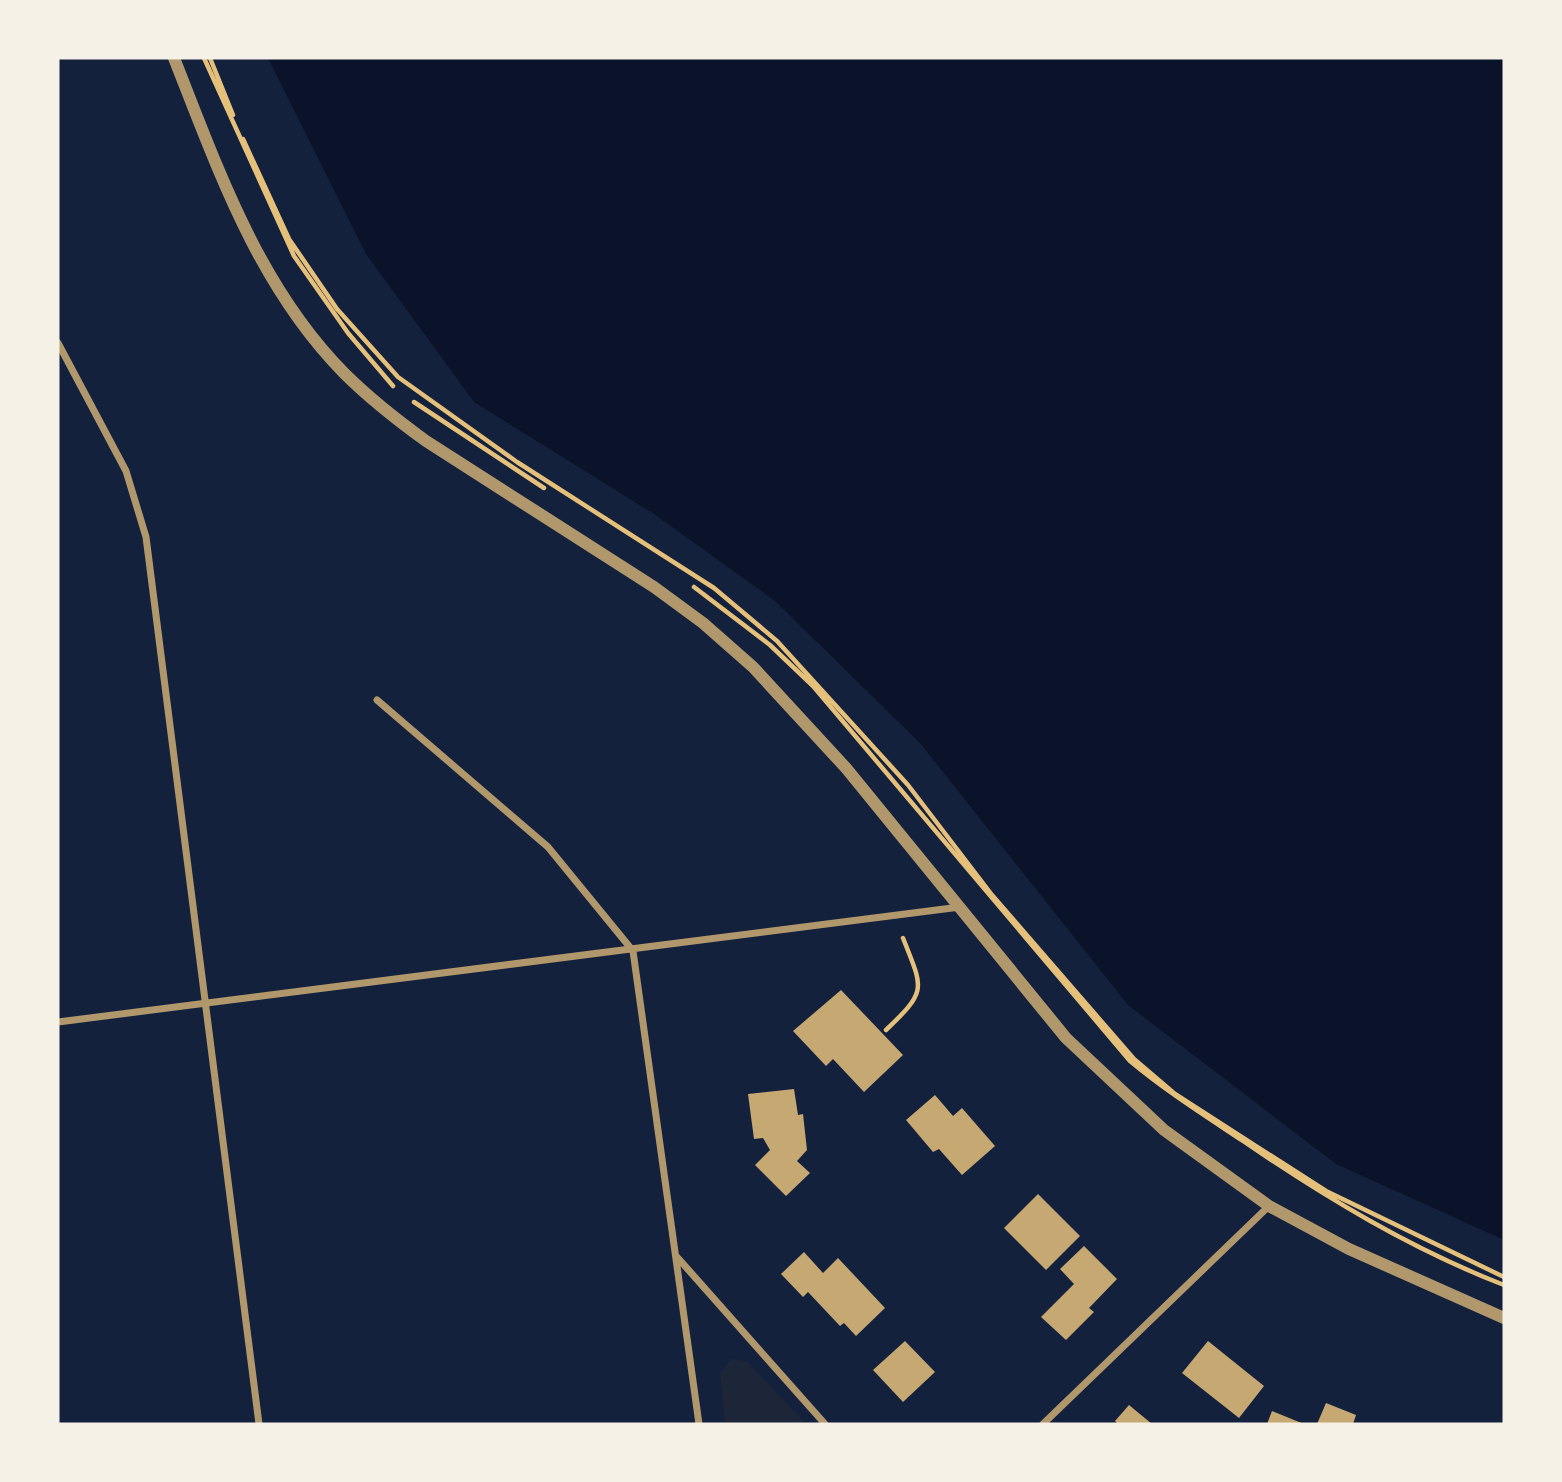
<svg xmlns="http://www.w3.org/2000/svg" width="1562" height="1482" viewBox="0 0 1562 1482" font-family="'Open Sans',sans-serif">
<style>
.green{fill:#1d2539}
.water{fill:#0b132b}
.building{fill:#c6a872}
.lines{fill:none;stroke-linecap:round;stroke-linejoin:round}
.path{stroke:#e5c07b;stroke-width:4.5}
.minor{stroke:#b1986c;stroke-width:7}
.tertiary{stroke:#b1986c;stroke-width:12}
</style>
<rect width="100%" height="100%" fill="#14213d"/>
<path class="green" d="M731 1359 747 1361 806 1424H725L720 1373Z"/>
<path class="water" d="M268 58H1504V1240L1336 1164 1128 1005 920 743 775 601 654 514 474 402 366 254Z"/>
<path class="building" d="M841 990 903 1055 864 1092 833 1059 826 1066 793 1031Z
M794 1089 798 1115 803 1114 807 1150 797 1161 810 1173 786 1196 755 1165 770 1150 763 1138 754 1139 748 1094Z
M935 1095 953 1116 962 1108 995 1146 962 1175 939 1149 933 1152 906 1120Z
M1038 1194 1080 1236 1046 1270 1004 1228Z
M1084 1246 1117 1279 1089 1308 1094 1312 1066 1340 1041 1317 1074 1284 1060 1269Z
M804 1252 823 1273 838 1258 885 1308 856 1336 844 1323 840 1326 808 1292 803 1297 781 1274Z
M905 1341 935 1372 903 1402 873 1370Z
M1208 1341 1264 1386 1239 1418 1182 1373Z
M1326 1403 1356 1415 1353 1424H1317Z
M1129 1405 1152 1424H1118L1115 1421Z
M1272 1411 1304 1424H1267Z"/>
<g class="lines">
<path class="path" d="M204 58 294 256 348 333 393 386
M210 58 233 115
M243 139 289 239 337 309 398 377 517 462 714 588 777 641 908 785 992 895 1134 1059 1175 1094 1326 1191 1504 1277
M414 402 544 488
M694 587 770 645 813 686 1130 1061C1166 1091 1204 1115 1243 1141 1325 1197 1411 1249 1504 1285
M886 1030C928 990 923 989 903 938"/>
<path class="minor" d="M58 343 126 471 146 537 259 1424
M377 700 548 847 633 951 699 1424
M58 1022 960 907
M677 1257 825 1424
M1043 1424 1269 1206"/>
<path class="tertiary" d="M174 58C218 169 258 286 344 373 369 398 397 420 426 441L654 587 703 623 753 667 846 768 1066 1038 1164 1130 1269 1206 1349 1249 1504 1318"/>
</g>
<rect width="1562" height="1482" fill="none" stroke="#f6f1e7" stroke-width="119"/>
</svg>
